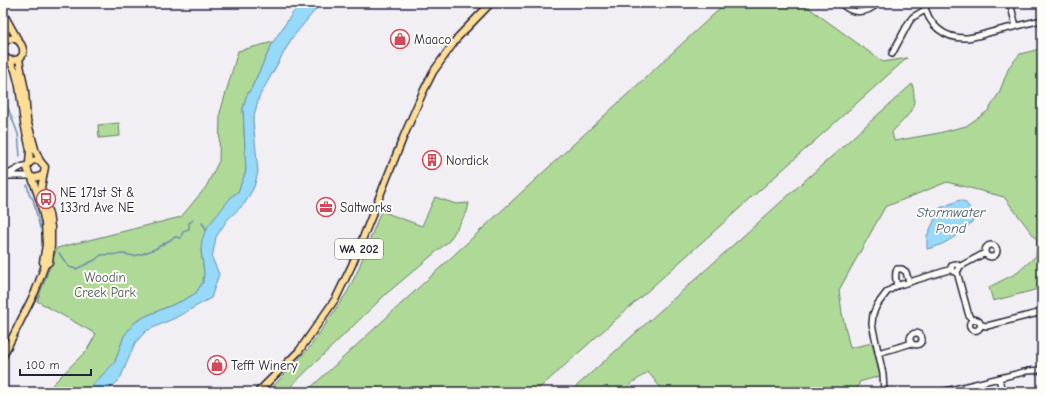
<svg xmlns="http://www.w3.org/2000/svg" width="1045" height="395" viewBox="0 0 1045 395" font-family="'Comic Neue',sans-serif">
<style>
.green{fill:#afd997;stroke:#687e69}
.water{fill:#96d9f8;stroke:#6890ac}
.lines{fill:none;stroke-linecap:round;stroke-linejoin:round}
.stream{stroke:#6890ac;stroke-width:1.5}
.minor-casing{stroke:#22223b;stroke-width:8}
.major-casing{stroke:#22223b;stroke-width:9}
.minor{stroke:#fdfcf7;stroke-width:5}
.major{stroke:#fedd96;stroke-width:6}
.labels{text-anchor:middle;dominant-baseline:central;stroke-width:4;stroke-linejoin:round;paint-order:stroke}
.shield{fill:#fdfcf7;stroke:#646373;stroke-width:1}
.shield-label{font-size:12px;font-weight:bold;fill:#22223b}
.poi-label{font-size:13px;fill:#22223b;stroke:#fdfcf7;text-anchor:start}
.park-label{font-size:13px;fill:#4c5957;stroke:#fdfcf7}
.water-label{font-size:14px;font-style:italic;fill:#455974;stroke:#fdfcf7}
</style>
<rect width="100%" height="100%" fill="#f1eef4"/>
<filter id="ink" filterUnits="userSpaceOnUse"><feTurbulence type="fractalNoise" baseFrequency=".025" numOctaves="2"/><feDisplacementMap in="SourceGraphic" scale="8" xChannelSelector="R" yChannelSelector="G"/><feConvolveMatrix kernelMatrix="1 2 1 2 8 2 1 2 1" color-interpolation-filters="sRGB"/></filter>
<g filter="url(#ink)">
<path class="green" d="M726 3H809V8L883 62 907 58 535 392H306Z
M273 42 252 87 246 97 243 109 246 171 238 192 232 196 224 208 201 250 204 272 203 282 196 293 184 300 146 316 134 323 124 336 115 362 86 392H45L87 350 96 334 37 301 57 248 181 217 206 187 219 161 220 113 238 51Z
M1042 47V288L993 301 989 287 1017 273 1036 256 1037 240 1004 197 947 182 885 207 839 290 842 313 850 348 872 343 880 376 859 382V385L855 392H664L648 372 632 383 626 392H570L912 84C919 109 908 115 892 132L894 141 939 133 966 126 988 111 999 93 1009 67 1020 54 1036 50Z
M119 123 120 136 99 138 98 125Z
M435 197 456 204 469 203 467 212 449 241 386 294 285 392H268L310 347 348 291 358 270 381 211 422 226Z"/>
<path class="water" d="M302 3H321L292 38 259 97 253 120 258 172 254 187 245 203 227 220 216 237 212 258 219 274 211 298 175 318 146 331 135 343 120 379 107 392H86L115 362 124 336 134 323 146 316 184 300 196 293 203 282 204 272 201 250 202 240 206 229 232 196 238 192 246 171 243 109 246 97 252 87 273 42 292 14Z
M960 200 965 202 977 217C963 231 948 245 927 249V236L940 208Z"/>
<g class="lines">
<path class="stream" d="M3 95 18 134 20 156
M27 185 30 196 33 199 40 228
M202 223 207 230
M59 253 69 267 76 269 95 260 101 255 124 254 134 256 142 254 155 249 175 237 181 238C182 233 183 230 189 229V223L193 220"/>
<defs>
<path id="minor" d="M841 3C852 15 867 14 878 3
M924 3C928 25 944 39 967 38 978 37 989 32 1000 30 1014 27 1028 23 1042 20
M1010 3 1016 26
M892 54 909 22 913 17 925 10
M4 176H30
M3 177 21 167 27 165
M985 251a6 6 0 1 1 12 0a6 6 0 1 1-12 0Z
M951 268a4 4 0 1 1 8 0a4 4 0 1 1-8 0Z
M959 267 985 253
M957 272 969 316 973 320
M897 286C896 280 894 274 897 269H902L906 272 909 282
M969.5 325a5.5 5.5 0 1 1 11 0a5.5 5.5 0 1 1-11 0Z
M981 325 987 326 1042 312
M910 339a6 6 0 1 1 12 0a6 6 0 1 1-12 0Z
M878 353 909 344 911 342
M1028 371 1042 370
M999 378 1002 392
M884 392 883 374 872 324 873 314 877 305 887 292 896 286 952 269
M942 392 1024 372"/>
<path id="major" d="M3 13 18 40
M3 22 6 30V41
M3 44C17 26 34 58 14 60 9 61 6 59 3 55
M19 59 25 91 27 120 35 149 40 161
M9 60 15 70 19 86 24 123 30 150 29 163
M43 175 35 178 30 176 27 168C28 162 33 159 40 161L45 167 41 188 49 214 51 227V246L49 262 45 265
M3 356 35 292 45 265 43 262 46 245 45 223 40 201 32 178
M258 392 299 351 336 298 352 265 403 138 423 92 433 72 458 37 491 3"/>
</defs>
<use href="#minor" class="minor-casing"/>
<use href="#major" class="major-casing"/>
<use href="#minor" class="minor"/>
<use href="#major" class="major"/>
</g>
</g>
<defs>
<symbol id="shop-ring" viewBox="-11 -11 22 22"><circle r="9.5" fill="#fdfcf7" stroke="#d1495b" stroke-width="1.5"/><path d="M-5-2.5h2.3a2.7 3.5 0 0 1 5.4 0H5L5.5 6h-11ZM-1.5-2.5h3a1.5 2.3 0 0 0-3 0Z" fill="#d1495b"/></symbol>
<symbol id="building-ring" viewBox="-11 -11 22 22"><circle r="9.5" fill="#fdfcf7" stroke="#d1495b" stroke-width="1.5"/><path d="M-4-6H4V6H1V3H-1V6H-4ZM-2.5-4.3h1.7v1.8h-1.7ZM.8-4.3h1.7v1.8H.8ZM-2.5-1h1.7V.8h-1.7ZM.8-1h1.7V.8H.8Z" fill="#d1495b"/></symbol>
<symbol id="bus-ring" viewBox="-11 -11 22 22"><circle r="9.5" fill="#fdfcf7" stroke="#d1495b" stroke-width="1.5"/><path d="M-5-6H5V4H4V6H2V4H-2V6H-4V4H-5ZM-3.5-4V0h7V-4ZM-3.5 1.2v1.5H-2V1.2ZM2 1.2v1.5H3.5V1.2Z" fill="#d1495b"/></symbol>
<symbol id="office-ring" viewBox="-11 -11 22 22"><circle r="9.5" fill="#fdfcf7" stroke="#d1495b" stroke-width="1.5"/><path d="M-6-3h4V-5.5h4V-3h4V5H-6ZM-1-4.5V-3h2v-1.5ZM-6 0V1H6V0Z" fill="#d1495b"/></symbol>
</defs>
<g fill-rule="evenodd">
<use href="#shop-ring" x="389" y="28" width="22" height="22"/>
<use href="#building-ring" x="421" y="149" width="22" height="22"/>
<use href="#bus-ring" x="35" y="188" width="22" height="22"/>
<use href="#office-ring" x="315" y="196" width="22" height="22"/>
<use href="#shop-ring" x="206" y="354" width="22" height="22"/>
</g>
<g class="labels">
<rect class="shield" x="335" y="239" width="48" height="20" rx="3"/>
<g class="shield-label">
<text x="359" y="249">WA 202</text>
</g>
<g class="poi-label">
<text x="414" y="39">Maaco</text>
<text x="446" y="160">Nordick</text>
<text x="60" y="192">NE 171st St &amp;<tspan x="60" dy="15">133rd Ave NE</tspan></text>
<text x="340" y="207">Saltworks</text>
<text x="231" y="365">Tefft Winery</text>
</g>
<g class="park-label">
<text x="105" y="277">Woodin<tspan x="105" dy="15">Creek Park</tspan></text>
</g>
<g class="water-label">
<text x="951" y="212">Stormwater<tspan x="951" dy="16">Pond</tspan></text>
</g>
</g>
<rect width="1045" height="395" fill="none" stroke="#fdfcf7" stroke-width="16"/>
<rect x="8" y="8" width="1029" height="379" fill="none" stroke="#22223b" stroke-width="1.5" filter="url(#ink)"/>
<path d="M20 369v6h71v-6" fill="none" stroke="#22223b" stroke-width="2"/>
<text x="26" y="369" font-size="12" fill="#22223b" stroke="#fdfcf7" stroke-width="3" paint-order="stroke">100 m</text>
</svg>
